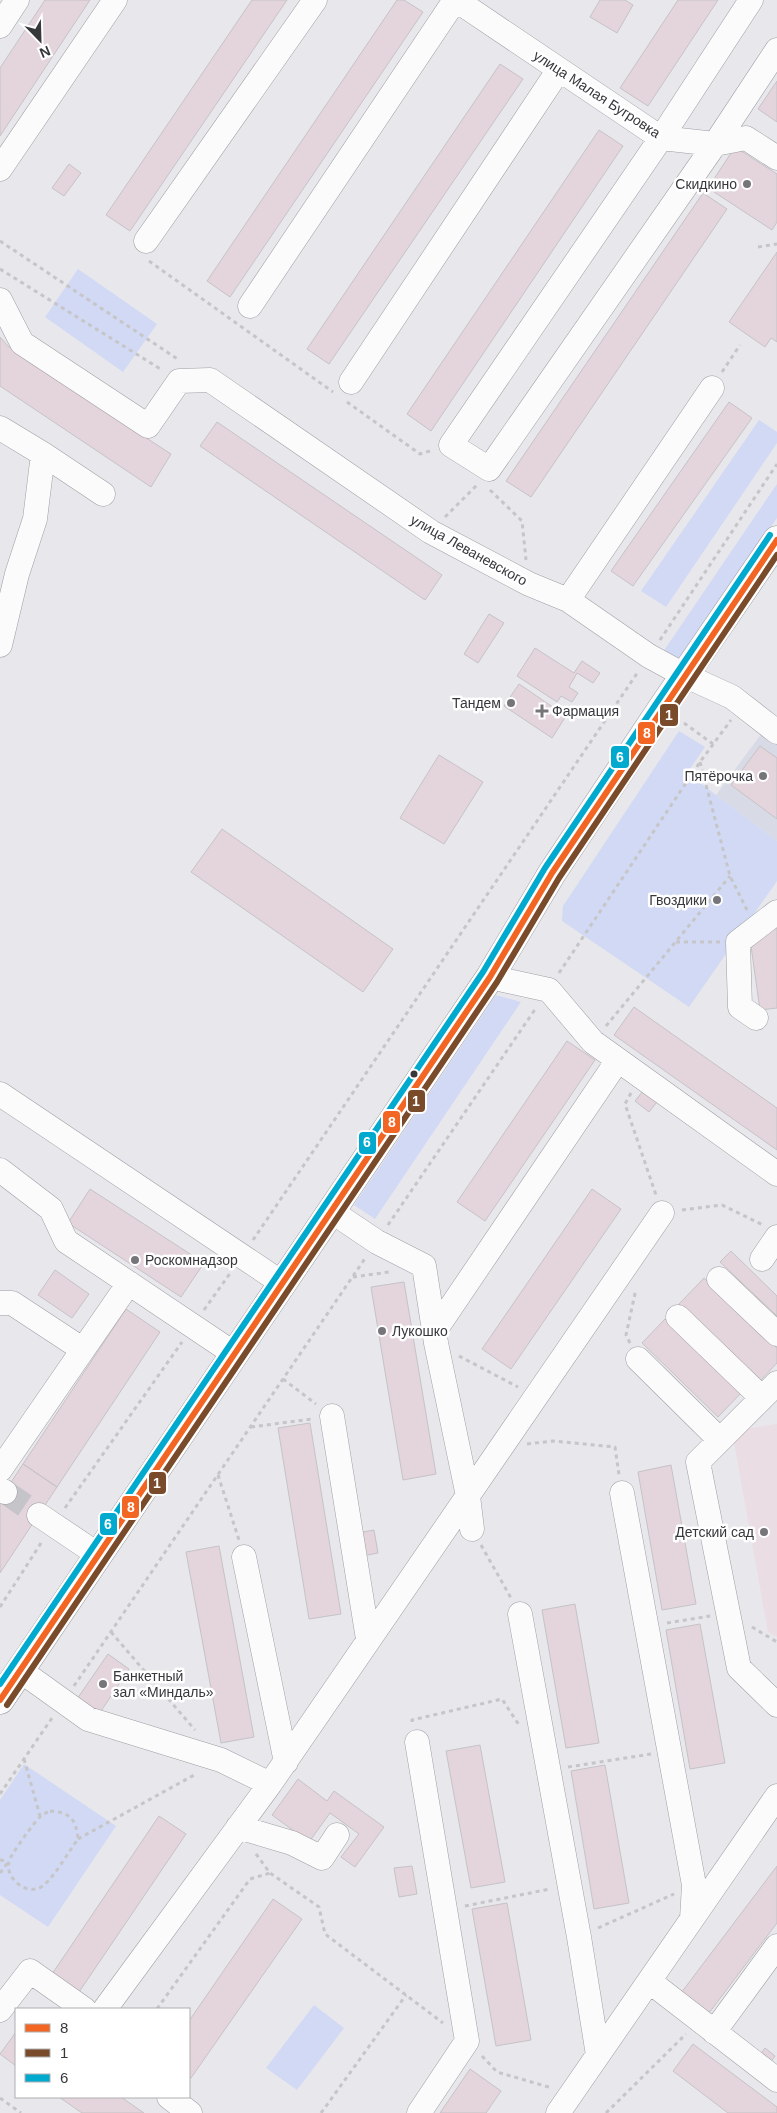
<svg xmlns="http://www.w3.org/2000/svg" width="777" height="2113" viewBox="0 0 777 2113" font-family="Arial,sans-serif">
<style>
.built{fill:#d8dbe6}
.education{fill:#ebdde4}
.green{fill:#d2d9f4}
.building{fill:#e4d4dc;stroke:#c5c3c6}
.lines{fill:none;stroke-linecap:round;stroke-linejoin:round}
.minor-tunnel{stroke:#c4c4c9;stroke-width:24;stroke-dasharray:24 12;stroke-linecap:butt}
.minor-casing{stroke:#9e9fa3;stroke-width:25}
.major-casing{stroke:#9e9fa3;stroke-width:29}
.path{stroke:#c6c6c8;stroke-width:3;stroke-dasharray:4 4;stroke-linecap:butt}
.minor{stroke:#fbfbfc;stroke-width:24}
.major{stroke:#fbfbfc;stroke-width:28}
.bus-1-casing{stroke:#fff;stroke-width:10}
.bus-2-casing{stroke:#fff;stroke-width:10}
.bus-3-casing{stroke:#fff;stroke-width:10}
.bus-1{stroke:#f26522;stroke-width:6}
.bus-2{stroke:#7a4b2a;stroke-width:6}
.bus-3{stroke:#00a9ce;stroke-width:6}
.poi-dot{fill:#75757a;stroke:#fff;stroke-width:2}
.bus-dot{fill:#37383c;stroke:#fff;stroke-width:2}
.labels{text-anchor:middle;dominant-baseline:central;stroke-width:5;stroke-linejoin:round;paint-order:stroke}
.street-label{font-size:14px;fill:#37383c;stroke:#fff}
.poi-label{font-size:14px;fill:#37383c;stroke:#fff;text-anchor:end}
.line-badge{stroke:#fff;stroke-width:2}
.badge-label{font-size:14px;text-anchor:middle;font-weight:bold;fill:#fff}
</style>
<rect width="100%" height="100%" fill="#e7e7ec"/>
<path class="built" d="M773 718 777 721V841L716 795Z"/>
<path class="education" d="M777 1424V1637L768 1632 732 1431Z"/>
<path class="green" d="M78 269 157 324 123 372 45 317Z
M759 420 777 432V443L666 607 641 591Z
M777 484V518L679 662 663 652Z
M679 731 705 747 687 773 777 841V881L689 1007 562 921 563 906Z
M496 995 521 1002 375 1219 354 1205Z
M24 1764 116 1826 48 1927 0 1895V1800Z
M314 2005 344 2028 297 2090 266 2068Z"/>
<path class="building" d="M45 0H90L0 136V68Z
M252 0H287L130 231 106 215Z
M397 0H404L423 12 230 297 207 281Z
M600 0H625L633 5 617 33 590 17Z
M678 0H718L648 106 620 88Z
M500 64 523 79 329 364 307 349Z
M777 81V122L758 109Z
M599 130 623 146 431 431 407 414Z
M735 147 777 174V222L772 230 708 188Z
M69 164 81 173 64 196 52 188Z
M703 193 727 209 531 497 506 481Z
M777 252V342L771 338 765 347 729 322Z
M0 337 8 346 34 365 171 454 151 487 0 386Z
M729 402 752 418 633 586 611 571Z
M217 422 442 575 425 600 200 446Z
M489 614 504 623 478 663 464 654Z
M535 648 574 673 582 661 600 673 593 683 577 673 569 687 578 693 572 702 561 696 557 702 517 676Z
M519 684 566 716 552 738 504 706Z
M760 746 777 758V819L731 785Z
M439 755 483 782 444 844 400 818Z
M222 829 393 949 363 992 191 872Z
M777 928V1008L760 1010 751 946 764 929Z
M634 1007 777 1108V1150L614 1035Z
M567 1041 595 1060 485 1221 457 1202Z
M643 1091 657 1102 649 1112 635 1101Z
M90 1189 204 1263 181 1297 68 1223Z
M592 1189 621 1209 511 1369 482 1349Z
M731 1251 777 1296V1316L720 1262Z
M55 1270 89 1294 72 1318 38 1295Z
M704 1278 777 1348V1363L759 1382 679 1304Z
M404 1282 436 1474 403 1480 371 1287Z
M126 1309 160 1332 57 1487 23 1464Z
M665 1319 741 1393 718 1417 642 1343Z
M310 1423 341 1614 309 1619 278 1428Z
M23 1464 57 1487 0 1573V1499Z
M671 1465 696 1604 662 1610 638 1472Z
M374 1530 378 1553 362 1556 358 1533Z
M219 1546 254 1737 221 1743 186 1552Z
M575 1604 599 1743 566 1748 542 1610Z
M700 1624 725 1763 690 1769 666 1630Z
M108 1654 129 1669 99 1714 77 1699Z
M480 1745 505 1882 471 1888 446 1751Z
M605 1765 629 1903 594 1909 571 1771Z
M298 1779 327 1801 334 1791 384 1827 355 1867 341 1857 359 1834 330 1813 309 1842 272 1815Z
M159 1816 186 1834 77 1995 50 1977Z
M412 1866 417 1894 399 1897 394 1868Z
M777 1866V1923L709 2013 681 1993Z
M273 1899 302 1919 191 2078 189 2077V2021Z
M507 1903 531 2040 496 2046 472 1909Z
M16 2032V2066L0 2054Z
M693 2044 777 2107V2113H728L673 2071Z
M765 2048 775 2056 770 2063 760 2055Z
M470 2069 501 2091 486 2113H440Z
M59 2097H121L144 2113H82Z"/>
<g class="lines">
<path class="minor-tunnel" d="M5 1492 39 1515"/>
<defs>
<path id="minor" d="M456 0 661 138 715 144 746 138 777 158
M751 0 661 138 451 445 489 469 715 144 777 50
M0 26 17 0
M0 169 115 0
M146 241 315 0
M0 300 22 343 148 426 179 381 210 380 431 532 529 584 568 600 649 656 684 675 732 697 777 732
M250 306 455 0
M351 382 558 71
M0 428 43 454 103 494
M568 600 712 388
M0 645 17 574 35 519 43 454
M490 977 549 990 593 1042 777 1174
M756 1018 740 1007 738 942 777 912
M0 1094 282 1283
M0 1170 51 1209 66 1241 233 1353
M331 1211 377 1242 424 1266 436 1343 468 1496 472 1529
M762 1259 777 1237
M719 1279 777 1334
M0 1303H12L82 1349
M678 1317 762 1398
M434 1332 618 1060
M638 1359 720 1440
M777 1383 698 1462 739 1668 777 1705
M332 1416 368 1639
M0 1470 129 1283
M0 1489 5 1492
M622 1493 694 1885 692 1919
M39 1515 97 1554
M244 1557 286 1762
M520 1614 579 1937 598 2055
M21 1671 88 1719 221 1760 270 1784 105 2009
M417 1742 467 2041 419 2113
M270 1784 662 1213
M238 1827 292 1843 322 1858 337 1835
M649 1981 777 2080
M0 2010 30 1971 84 2009
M714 2032 777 1946
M169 2097 190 2113
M558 2113 777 1796"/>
<path id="major" d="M0 1700 490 977 552 873 662 708 777 540"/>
</defs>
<use href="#minor" class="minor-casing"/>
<use href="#major" class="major-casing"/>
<path class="path" d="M0 241 179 360
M758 247 777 244
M149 261 333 392
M0 269 162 370
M722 372 740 345
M347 402 420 454 433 450
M490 490 522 521 526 560
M445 517 478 484
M660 640 777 464
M684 723 713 744
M700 762 730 876 747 910
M676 942H720
M559 973 700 762 731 720
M606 1026 730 876
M631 1093 625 1104 656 1195
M682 1210 722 1205 763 1225
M388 1225 536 1008
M253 1240 638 672
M353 1277 389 1272
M204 1310 231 1272
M630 1343 626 1335 636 1289
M459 1356 518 1387
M283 1379 316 1404
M251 1427 312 1419
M527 1444 553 1441 615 1447 619 1475
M218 1475 239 1540
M65 1508 182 1342
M481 1545 511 1598
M0 1607 43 1540
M667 1623 710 1616
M752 1627 777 1642
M111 1632 195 1730
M74 1686 366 1257
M412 1722V1720L502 1699 519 1725
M24 1759 40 1816
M568 1767 651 1754
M0 1794 52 1718
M50 1811C70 1812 76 1819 78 1839 69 1851 55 1876 44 1885 29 1898 4 1879 9 1861 10 1856 35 1821 40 1817 42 1814 46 1813 50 1811Z
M78 1839 196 1774
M256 1854 270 1873 319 1907 325 1934 443 2023
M0 1860 8 1861
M0 1873 9 1861
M465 1906 550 1889
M598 1928 674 1894
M157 2009 250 1879 270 1873
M482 2056 497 2072 552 2088
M0 2098 21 2113
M321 2113 406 1995
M606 2113 686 2034"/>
<use href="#minor" class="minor"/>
<use href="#major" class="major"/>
<defs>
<path id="bus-1" d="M0 1700 490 977 552 873 777 540"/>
<path id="bus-2" d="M7 1705 497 982 559 878 777 555"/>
<path id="bus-3" d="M0 1684 483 972 545 868 770 535"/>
</defs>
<use href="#bus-1" class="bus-1-casing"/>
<use href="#bus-2" class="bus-2-casing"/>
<use href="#bus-3" class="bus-3-casing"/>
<use href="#bus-1" class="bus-1"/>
<use href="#bus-2" class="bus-2"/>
<use href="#bus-3" class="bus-3"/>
</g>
<g class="poi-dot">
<circle cx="747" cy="184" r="5"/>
<circle cx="511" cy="703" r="5"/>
<path d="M539.5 703.5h5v5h5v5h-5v5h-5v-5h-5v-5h5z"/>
<circle cx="763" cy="776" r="5"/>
<circle cx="717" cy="900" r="5"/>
<circle cx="135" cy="1260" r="5"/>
<circle cx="382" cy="1331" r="5"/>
<circle cx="764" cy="1532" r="5"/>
<circle cx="103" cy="1684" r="5"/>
</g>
<circle class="bus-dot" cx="414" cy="1074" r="4.5"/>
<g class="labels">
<g class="street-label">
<text transform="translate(597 94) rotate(33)">улица Малая Бугровка</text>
<text transform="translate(469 550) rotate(29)">улица Леваневского</text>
</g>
<g class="poi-label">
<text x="737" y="184">Скидкино</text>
<text x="501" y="703">Тандем</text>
<text x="552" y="711" text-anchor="start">Фармация</text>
<text x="753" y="776">Пятёрочка</text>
<text x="707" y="900">Гвоздики</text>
<text x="145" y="1260" text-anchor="start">Роскомнадзор</text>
<text x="392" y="1331" text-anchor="start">Лукошко</text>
<text x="754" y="1532">Детский сад</text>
<text x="113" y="1676" text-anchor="start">Банкетный<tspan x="113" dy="16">зал «Миндаль»</tspan></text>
</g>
</g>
<g class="line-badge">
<rect x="659" y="703" width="20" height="24" rx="5" fill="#7a4b2a"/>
<rect x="637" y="721" width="19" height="24" rx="5" fill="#f26522"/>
<rect x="610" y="745" width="20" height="24" rx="5" fill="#00a9ce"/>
<rect x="407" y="1089" width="19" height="24" rx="5" fill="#7a4b2a"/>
<rect x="382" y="1110" width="19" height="24" rx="5" fill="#f26522"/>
<rect x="358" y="1131" width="19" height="24" rx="5" fill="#00a9ce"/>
<rect x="148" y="1471" width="19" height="24" rx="5" fill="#7a4b2a"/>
<rect x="121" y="1495" width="19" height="24" rx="5" fill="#f26522"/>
<rect x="99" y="1512" width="19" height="24" rx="5" fill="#00a9ce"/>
</g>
<g class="badge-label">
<text x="669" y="720">1</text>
<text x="647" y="738">8</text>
<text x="620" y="762">6</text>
<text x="416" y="1106">1</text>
<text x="392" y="1127">8</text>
<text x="367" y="1147">6</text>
<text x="157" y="1488">1</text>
<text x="131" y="1512">8</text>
<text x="108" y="1529">6</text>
</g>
<rect x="15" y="2008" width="175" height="90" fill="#ffffff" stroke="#afafb1"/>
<rect x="25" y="2024" width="25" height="8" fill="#f26522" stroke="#afafb1"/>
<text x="60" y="2033" font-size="15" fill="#37383c">8</text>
<rect x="25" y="2049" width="25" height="8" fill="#7a4b2a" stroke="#afafb1"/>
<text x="60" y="2058" font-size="15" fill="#37383c">1</text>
<rect x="25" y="2074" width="25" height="8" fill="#00a9ce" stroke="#afafb1"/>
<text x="60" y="2083" font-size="15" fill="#37383c">6</text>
<g transform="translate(40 40) rotate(157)" stroke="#ffffff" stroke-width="4" paint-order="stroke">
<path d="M0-4L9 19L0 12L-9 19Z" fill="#37383c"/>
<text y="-8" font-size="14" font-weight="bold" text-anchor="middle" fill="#37383c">N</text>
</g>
</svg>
